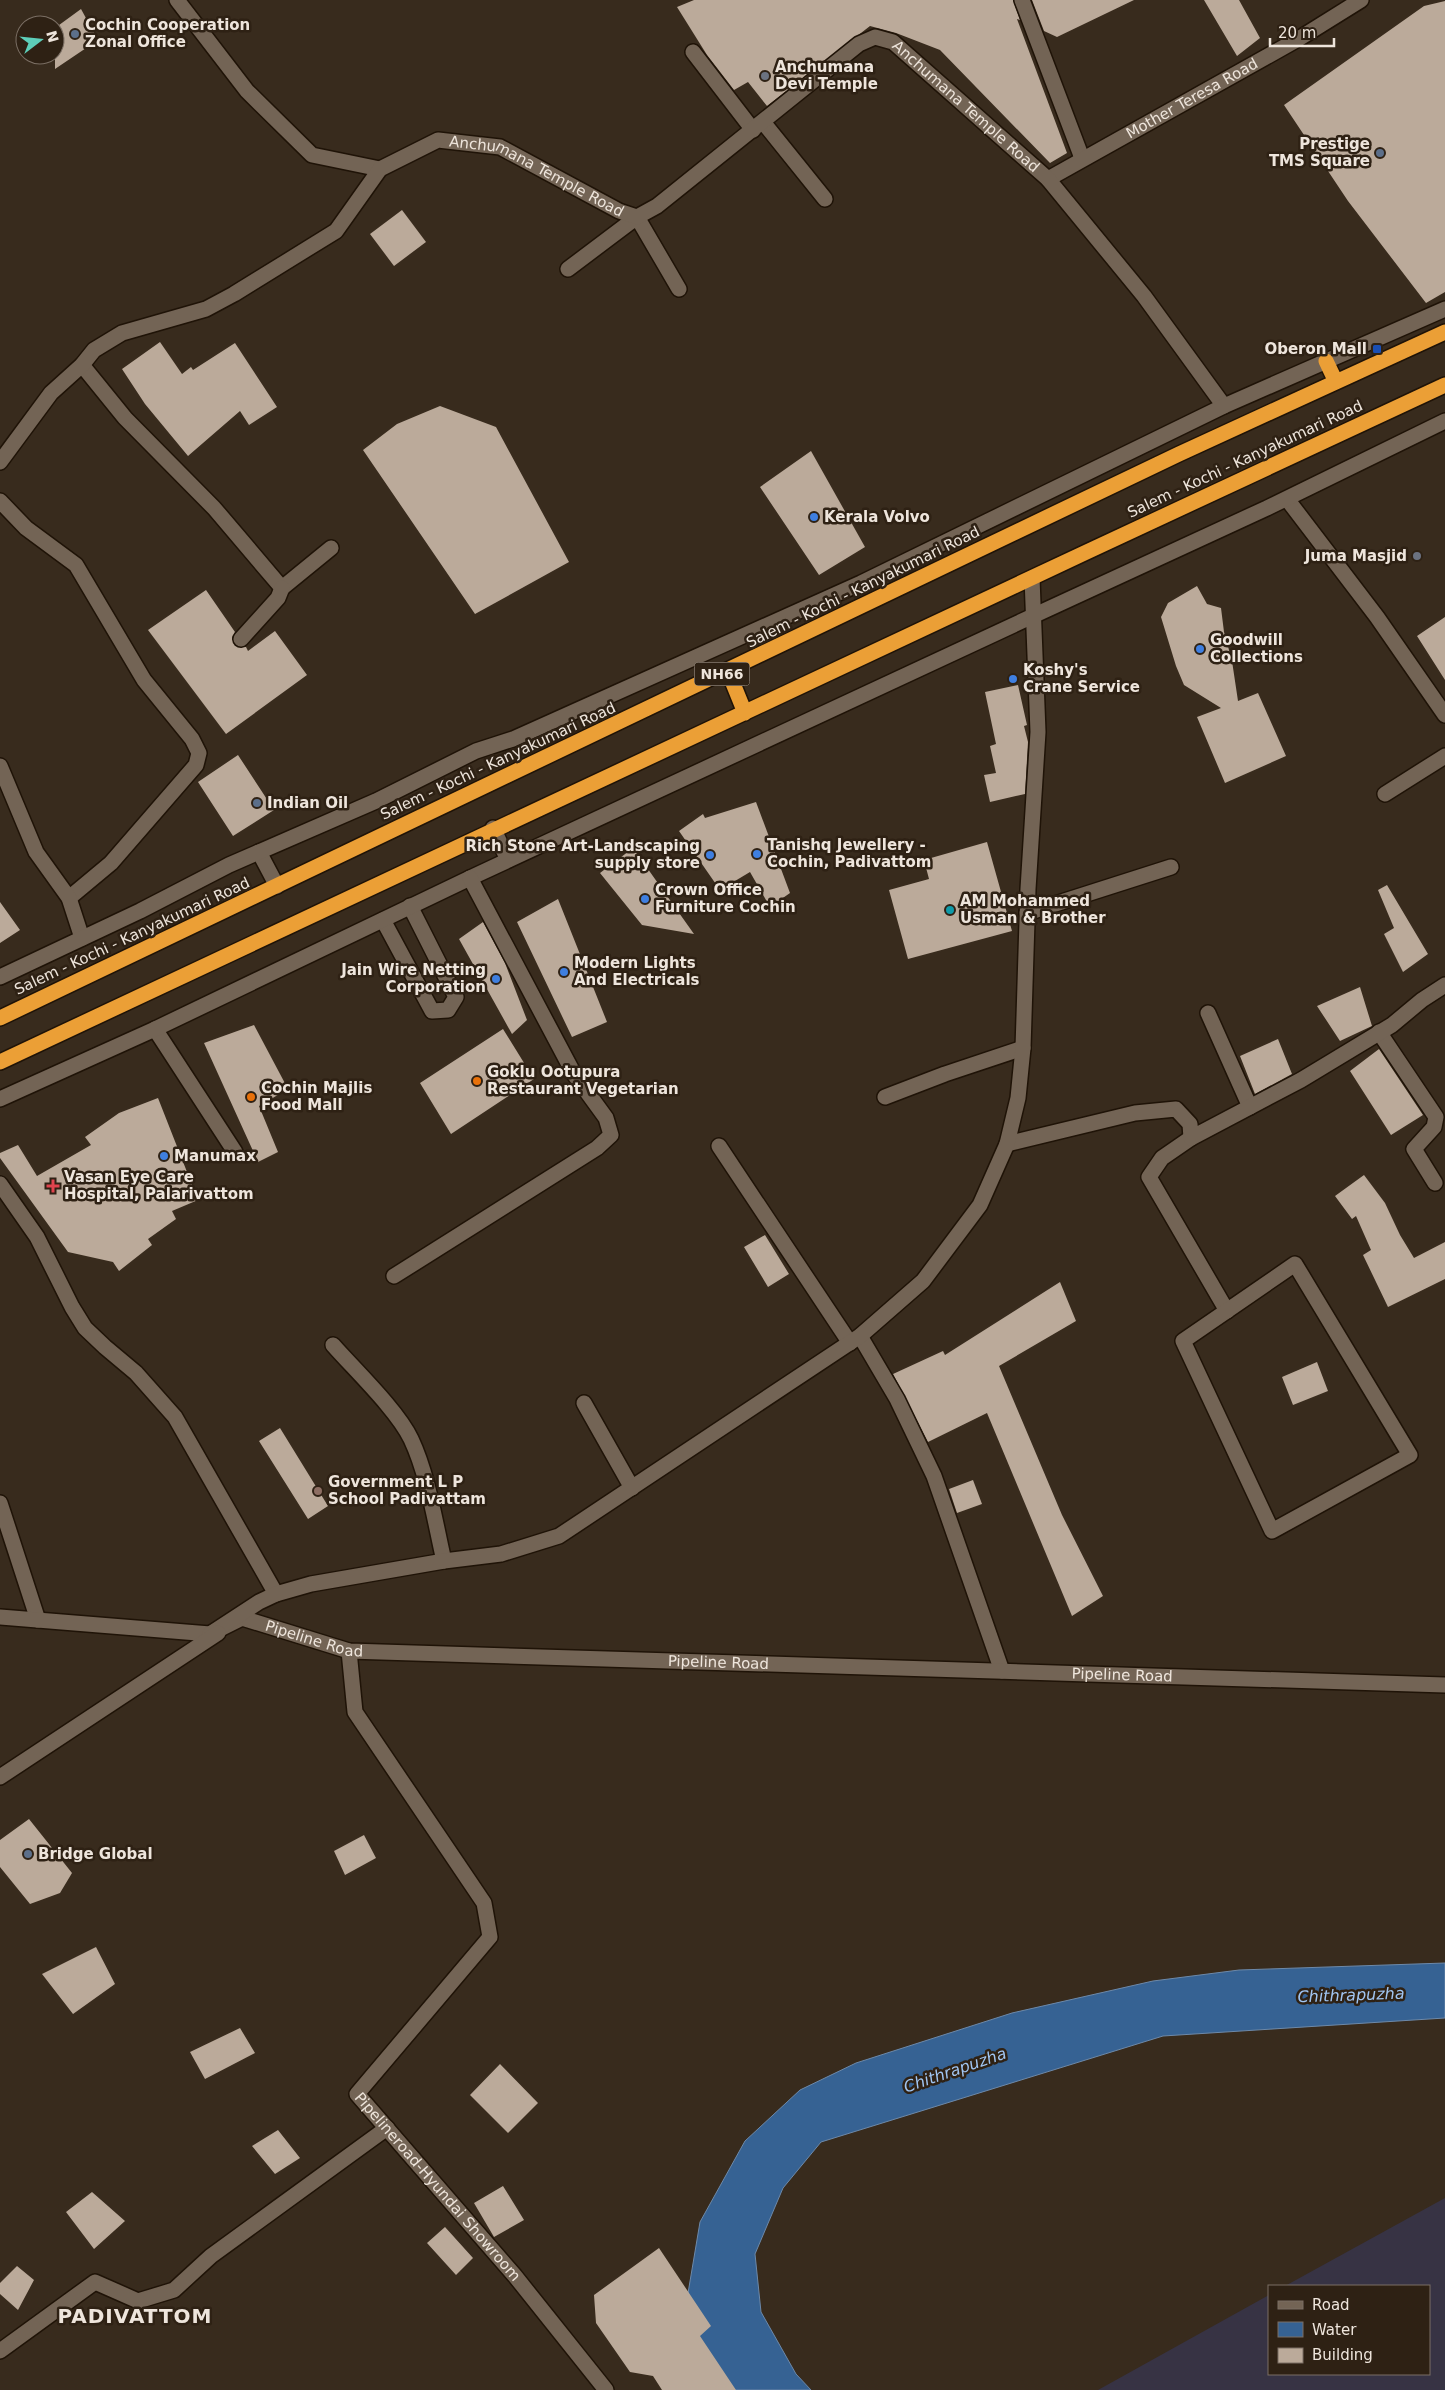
<svg xmlns="http://www.w3.org/2000/svg" width="1445" height="2390" viewBox="0 0 1445 2390" font-family="'DejaVu Sans',sans-serif">
<style>
.education{fill:#373344}
.water{fill:#366293;stroke:#6d89a9}
.building{fill:#bbaa9a}
.lines{fill:none;stroke-linecap:round;stroke-linejoin:round}
.minor-casing{stroke:#1f1307;stroke-width:18}
.highway-casing{stroke:#1f1307;stroke-width:18}
.minor{stroke:#736455;stroke-width:15}
.highway{stroke:#eb9f36;stroke-width:15}
.service-dot{fill:#5c6f8a;stroke:#2e2114;stroke-width:2}
.worship-dot{fill:#6b7280;stroke:#2e2114;stroke-width:2}
.transit-dot{fill:#1a4fb4;stroke:#2e2114;stroke-width:2}
.shop-dot{fill:#3f7fe0;stroke:#2e2114;stroke-width:2}
.culture-dot{fill:#0f9aa8;stroke:#2e2114;stroke-width:2}
.food-dot{fill:#e8710a;stroke:#2e2114;stroke-width:2}
.health-dot{fill:#e0444e;stroke:#2e2114;stroke-width:2}
.education-dot{fill:#8d6e63;stroke:#2e2114;stroke-width:2}
.labels{text-anchor:middle;dominant-baseline:central;stroke-width:5;stroke-linejoin:round;paint-order:stroke}
.shield{fill:#2e2114;stroke:#b4aaa0;stroke-width:1}
.shield-label{font-size:14px;font-weight:bold;fill:#eee5dc}
.poi-label{font-size:15px;font-weight:bold;fill:#eee5dc;stroke:#2e2114;text-anchor:start}
.street-label{font-size:15px;fill:#eee5dc;stroke:#2e2114}
.water-label{font-size:16px;font-style:italic;fill:#a0c5f2;stroke:#2e2114}
.district-label{font-size:20px;font-weight:bold;letter-spacing:1px;fill:#eee5dc;stroke:#2e2114}
</style>
<rect width="100%" height="100%" fill="#382b1d"/>
<path class="education" d="M1445 2198V2390H1098L1269 2295V2374H1429V2286H1285Z"/>
<path class="water" d="M1445 1963V2018L1163 2036 821 2142 783 2188 755 2254 761 2312 796 2374 811 2390H705L685 2311 700 2222 745 2141 800 2090 856 2063 1012 2013 1153 1981 1239 1970Z"/>
<path class="building" d="M694 0H1013L1020 20 1017 19 1067 153 1050 163 940 50 896 33 870 26 767 106 748 82 734 90 707 55 677 7Z
M1032 0H1134L1057 37 1044 31Z
M1204 0H1239L1260 38 1237 56Z
M1445 1V292L1426 303 1348 201 1284 105 1424 6Z
M81 9 98 40 55 69V28Z
M402 210 426 242 394 266 370 234Z
M160 342 182 374 191 367 193 370 235 343 277 407 249 425 240 411 188 456 145 404 122 369Z
M440 406 496 427 569 562 475 614 363 450 397 424Z
M811 451 865 547 819 575 760 487Z
M1197 586 1207 604 1221 608 1224 632 1232 661 1238 701 1258 693 1286 756 1225 783 1197 717 1221 708 1184 685 1176 666 1161 617 1168 603Z
M206 590 235 632 232 638 235 646 246 647 248 651 275 631 307 675 226 734 148 630Z
M1445 617V680L1417 636Z
M1018 685 1027 725 1024 726 1028 742 1025 794 990 802 984 775 996 773 990 746 996 744 985 692Z
M238 755 274 810 233 836 198 782Z
M756 802 790 893 770 907 750 872 720 890 679 831 703 814 705 818Z
M987 842 1012 931 908 959 889 890 929 879 924 860Z
M633 848 694 934 642 925 600 873Z
M1387 885 1428 954 1403 972 1384 934 1394 928 1378 890Z
M558 899 607 1022 572 1037 517 922Z
M0 902 20 930 0 943Z
M483 922 505 963 527 1020 512 1034 459 939Z
M1360 987 1372 1026 1340 1041 1317 1006Z
M254 1025 288 1089 259 1106 278 1152 258 1162 204 1043Z
M503 1029 534 1079 451 1134 420 1083Z
M1278 1039 1292 1074 1255 1094 1240 1056Z
M1379 1049 1423 1115 1391 1135 1350 1071Z
M158 1098 198 1200 172 1211 176 1219 148 1239 152 1245 119 1271 113 1262 68 1252 0 1158V1153L18 1145 37 1176 91 1145 85 1137 119 1113Z
M1364 1175 1385 1203 1400 1235 1414 1258 1445 1242V1279L1388 1307 1363 1255 1371 1250 1356 1216 1352 1219 1335 1196Z
M765 1235 789 1274 768 1287 744 1247Z
M1060 1282 1076 1321 999 1366 1062 1515 1103 1596 1072 1616 987 1413 928 1442 893 1374 943 1351 945 1355Z
M1317 1362 1328 1391 1293 1405 1282 1377Z
M280 1428 328 1506 308 1519 259 1441Z
M973 1480 982 1504 957 1513 949 1489Z
M29 1819 72 1873 60 1893 30 1904 0 1867V1840Z
M364 1835 376 1858 345 1875 334 1851Z
M96 1947 115 1984 73 2014 42 1974Z
M240 2028 255 2053 205 2079 190 2052Z
M500 2064 538 2103 508 2133 470 2095Z
M278 2130 300 2158 275 2174 252 2146Z
M503 2186 524 2220 494 2237 474 2203Z
M92 2192 125 2221 94 2249 66 2212Z
M445 2227 473 2258 456 2275 427 2243Z
M659 2248 711 2326 700 2336 736 2390H662L653 2376 630 2372 596 2323 594 2295Z
M17 2266 34 2280 18 2310 0 2294V2283Z"/>
<g class="lines">
<defs>
<g id="minor">
<path d="M177 0 247 91 312 155 380 169"/>
<path d="M1022 0 1082 158"/>
<path d="M693 52 753 130"/>
<path d="M763 122 825 199"/>
<path id="s1" d="M1048 179 1300 38 1361 0"/>
<path d="M568 269 637 217 679 289"/>
<path d="M82 365 125 418 214 508 282 588 331 548"/>
<path id="s2" d="M0 462 51 393 82 365 94 350 122 333 206 309 234 294 336 231 380 169 438 140 500 147 619 211 637 217 657 206 859 44 875 37 893 42 1048 179 1144 296 1224 406"/>
<path d="M1287 499 1377 617 1445 715"/>
<path d="M0 501 26 528 76 565 144 680 192 739 199 753 196 765 111 863 69 898"/>
<path d="M241 639 278 598 282 588"/>
<path d="M0 766 36 852 69 898 82 938"/>
<path d="M1385 794 1445 756"/>
<path d="M493 828 508 860"/>
<path d="M259 852 277 886"/>
<path d="M1027 913 1171 867"/>
<path d="M383 920 432 1011 448 1010 456 997 410 906"/>
<path d="M0 977 140 911 229 865 376 801 476 751 513 739 861 583 1224 406 1445 309"/>
<path d="M1208 1013 1250 1107"/>
<path d="M155 1029 235 1152"/>
<path d="M1379 1032 1436 1117 1434 1127 1414 1149 1435 1183"/>
<path d="M885 1097 945 1074 1023 1048"/>
<path d="M0 1099 155 1029 470 878 1035 615 1267 508 1445 421"/>
<path d="M1191 1138 1162 1158 1149 1177 1227 1311"/>
<path d="M1007 1144 1135 1113 1176 1109 1190 1124 1191 1138 1301 1080 1392 1025 1422 1000 1445 985"/>
<path d="M719 1146 850 1343"/>
<path d="M0 1184 37 1237 72 1307 85 1328 105 1347 136 1373 175 1417 276 1594"/>
<path d="M1295 1264 1410 1455 1272 1531 1183 1341Z"/>
<path d="M394 1276 597 1148 611 1135 606 1118 574 1074 470 878"/>
<path d="M860 1336 897 1399 934 1476 1002 1671"/>
<path d="M333 1345C355 1370 397 1410 411 1439 428 1475 435 1522 444 1561"/>
<path d="M584 1403 632 1488"/>
<path d="M0 1503 38 1620"/>
<path id="s3" d="M0 1617 210 1634 242 1618 349 1651 1445 1685"/>
<path d="M210 1634 259 1602 276 1594 311 1584 444 1561 501 1554 559 1536 860 1336 923 1281 980 1205 1007 1144 1018 1098 1023 1048 1028 889 1038 732 1032 578"/>
<path id="s4" d="M349 1651 355 1712 484 1903 490 1937 357 2094 515 2276 606 2390"/>
<path d="M0 1777 218 1633"/>
<path d="M0 2351 95 2282 138 2301 174 2290 211 2256 387 2128"/>
</g>
<path id="highway" d="M1326 361 1336 382
M728 671 745 713
M0 1018 1179 454 1445 332
M0 1062C480 833 963 610 1445 385"/>
</defs>
<use href="#minor" class="minor-casing"/>
<use href="#highway" class="highway-casing"/>
<use href="#minor" class="minor"/>
<use href="#highway" class="highway"/>
</g>
<g class="service-dot">
<circle cx="75" cy="34" r="5"/>
<circle cx="1380" cy="153" r="5"/>
<circle cx="257" cy="803" r="5"/>
<circle cx="28" cy="1854" r="5"/>
</g>
<g class="worship-dot">
<circle cx="765" cy="76" r="5"/>
<circle cx="1417" cy="556" r="5"/>
</g>
<rect class="transit-dot" x="1372" y="344" width="10" height="10" rx="2.5"/>
<g class="shop-dot">
<circle cx="814" cy="517" r="5"/>
<circle cx="1200" cy="649" r="5"/>
<circle cx="1013" cy="679" r="5"/>
<circle cx="757" cy="854" r="5"/>
<circle cx="710" cy="855" r="5"/>
<circle cx="645" cy="899" r="5"/>
<circle cx="564" cy="972" r="5"/>
<circle cx="496" cy="979" r="5"/>
<circle cx="164" cy="1156" r="5"/>
</g>
<circle class="culture-dot" cx="950" cy="910" r="5"/>
<g class="food-dot">
<circle cx="477" cy="1081" r="5"/>
<circle cx="251" cy="1097" r="5"/>
</g>
<path class="health-dot" d="M50.5 1178.5h5v5h5v5h-5v5h-5v-5h-5v-5h5z"/>
<circle class="education-dot" cx="318" cy="1491" r="5"/>
<g class="labels">
<rect class="shield" x="694.5" y="662.5" width="55" height="23" rx="4"/>
<g class="shield-label">
<text x="722" y="674">NH66</text>
</g>
<g class="poi-label">
<text x="85" y="25">Cochin Cooperation<tspan x="85" dy="17">Zonal Office</tspan></text>
<text x="775" y="67">Anchumana<tspan x="775" dy="17">Devi Temple</tspan></text>
<text x="1370" y="144" text-anchor="end">Prestige<tspan x="1370" dy="17">TMS Square</tspan></text>
<text x="1367" y="349" text-anchor="end">Oberon Mall</text>
<text x="824" y="517">Kerala Volvo</text>
<text x="1407" y="556" text-anchor="end">Juma Masjid</text>
<text x="1210" y="640">Goodwill<tspan x="1210" dy="17">Collections</tspan></text>
<text x="1023" y="670">Koshy's<tspan x="1023" dy="17">Crane Service</tspan></text>
<text x="267" y="803">Indian Oil</text>
<text x="767" y="845">Tanishq Jewellery -<tspan x="767" dy="17">Cochin, Padivattom</tspan></text>
<text x="700" y="846" text-anchor="end">Rich Stone Art-Landscaping<tspan x="700" dy="17">supply store</tspan></text>
<text x="655" y="890">Crown Office<tspan x="655" dy="17">Furniture Cochin</tspan></text>
<text x="960" y="901">AM Mohammed<tspan x="960" dy="17">Usman &amp; Brother</tspan></text>
<text x="574" y="963">Modern Lights<tspan x="574" dy="17">And Electricals</tspan></text>
<text x="486" y="970" text-anchor="end">Jain Wire Netting<tspan x="486" dy="17">Corporation</tspan></text>
<text x="487" y="1072">Goklu Ootupura<tspan x="487" dy="17">Restaurant Vegetarian</tspan></text>
<text x="261" y="1088">Cochin Majlis<tspan x="261" dy="17">Food Mall</tspan></text>
<text x="174" y="1156">Manumax</text>
<text x="64" y="1177">Vasan Eye Care<tspan x="64" dy="17">Hospital, Palarivattom</tspan></text>
<text x="328" y="1482">Government L P<tspan x="328" dy="17">School Padivattam</tspan></text>
<text x="38" y="1854">Bridge Global</text>
</g>
<g class="street-label">
<text stroke="none"><textPath href="#s1" startOffset="165">Mother Teresa Road</textPath></text>
<text stroke="none"><textPath href="#s2" startOffset="1191">Anchumana Temple Road</textPath></text>
<text stroke="none"><textPath href="#s2" startOffset="666">Anchumana Temple Road</textPath></text>
<text transform="translate(1245 459) rotate(-25)">Salem - Kochi - Kanyakumari Road</text>
<text transform="translate(863 587) rotate(-26)">Salem - Kochi - Kanyakumari Road</text>
<text transform="translate(498 761) rotate(-25)">Salem - Kochi - Kanyakumari Road</text>
<text transform="translate(132 936) rotate(-25)">Salem - Kochi - Kanyakumari Road</text>
<text stroke="none"><textPath href="#s3" startOffset="322">Pipeline Road</textPath></text>
<text stroke="none"><textPath href="#s3" startOffset="728">Pipeline Road</textPath></text>
<text stroke="none"><textPath href="#s3" startOffset="1132">Pipeline Road</textPath></text>
<text stroke="none"><textPath href="#s4" startOffset="655">Pipelineroad-Hyundai Showroom</textPath></text>
</g>
<g class="water-label">
<text transform="translate(1351 1995) rotate(-2)">Chithrapuzha</text>
<text transform="translate(955 2070) rotate(-19)">Chithrapuzha</text>
</g>
<g class="district-label">
<text x="135" y="2316">PADIVATTOM</text>
</g>
</g>
<rect x="1268" y="2285" width="162" height="90" fill="#2e2114" stroke="#7b6f64"/>
<rect x="1278" y="2301" width="25" height="8" fill="#736455" stroke="#7b6f64"/>
<text x="1312" y="2310" font-size="15" fill="#eee5dc">Road</text>
<rect x="1278" y="2322" width="25" height="15" fill="#366293" stroke="#7b6f64"/>
<text x="1312" y="2335" font-size="15" fill="#eee5dc">Water</text>
<rect x="1278" y="2348" width="25" height="15" fill="#bbaa9a" stroke="#7b6f64"/>
<text x="1312" y="2360" font-size="15" fill="#eee5dc">Building</text>
<g transform="translate(40 40) rotate(74)"><circle r="24" fill="#2e2114" stroke="#7b6f64"/>
<path d="M0-4L9 19L0 12L-9 19Z" fill="#5dceb9"/>
<text y="-8" font-size="14" font-weight="bold" text-anchor="middle" fill="#eee5dc">N</text>
</g>
<path d="M1270 38v8h64v-8" fill="none" stroke="#eee5dc" stroke-width="2.5"/>
<text x="1278" y="38" font-size="15" fill="#eee5dc" stroke="#2e2114" stroke-width="4" paint-order="stroke">20 m</text>
</svg>
